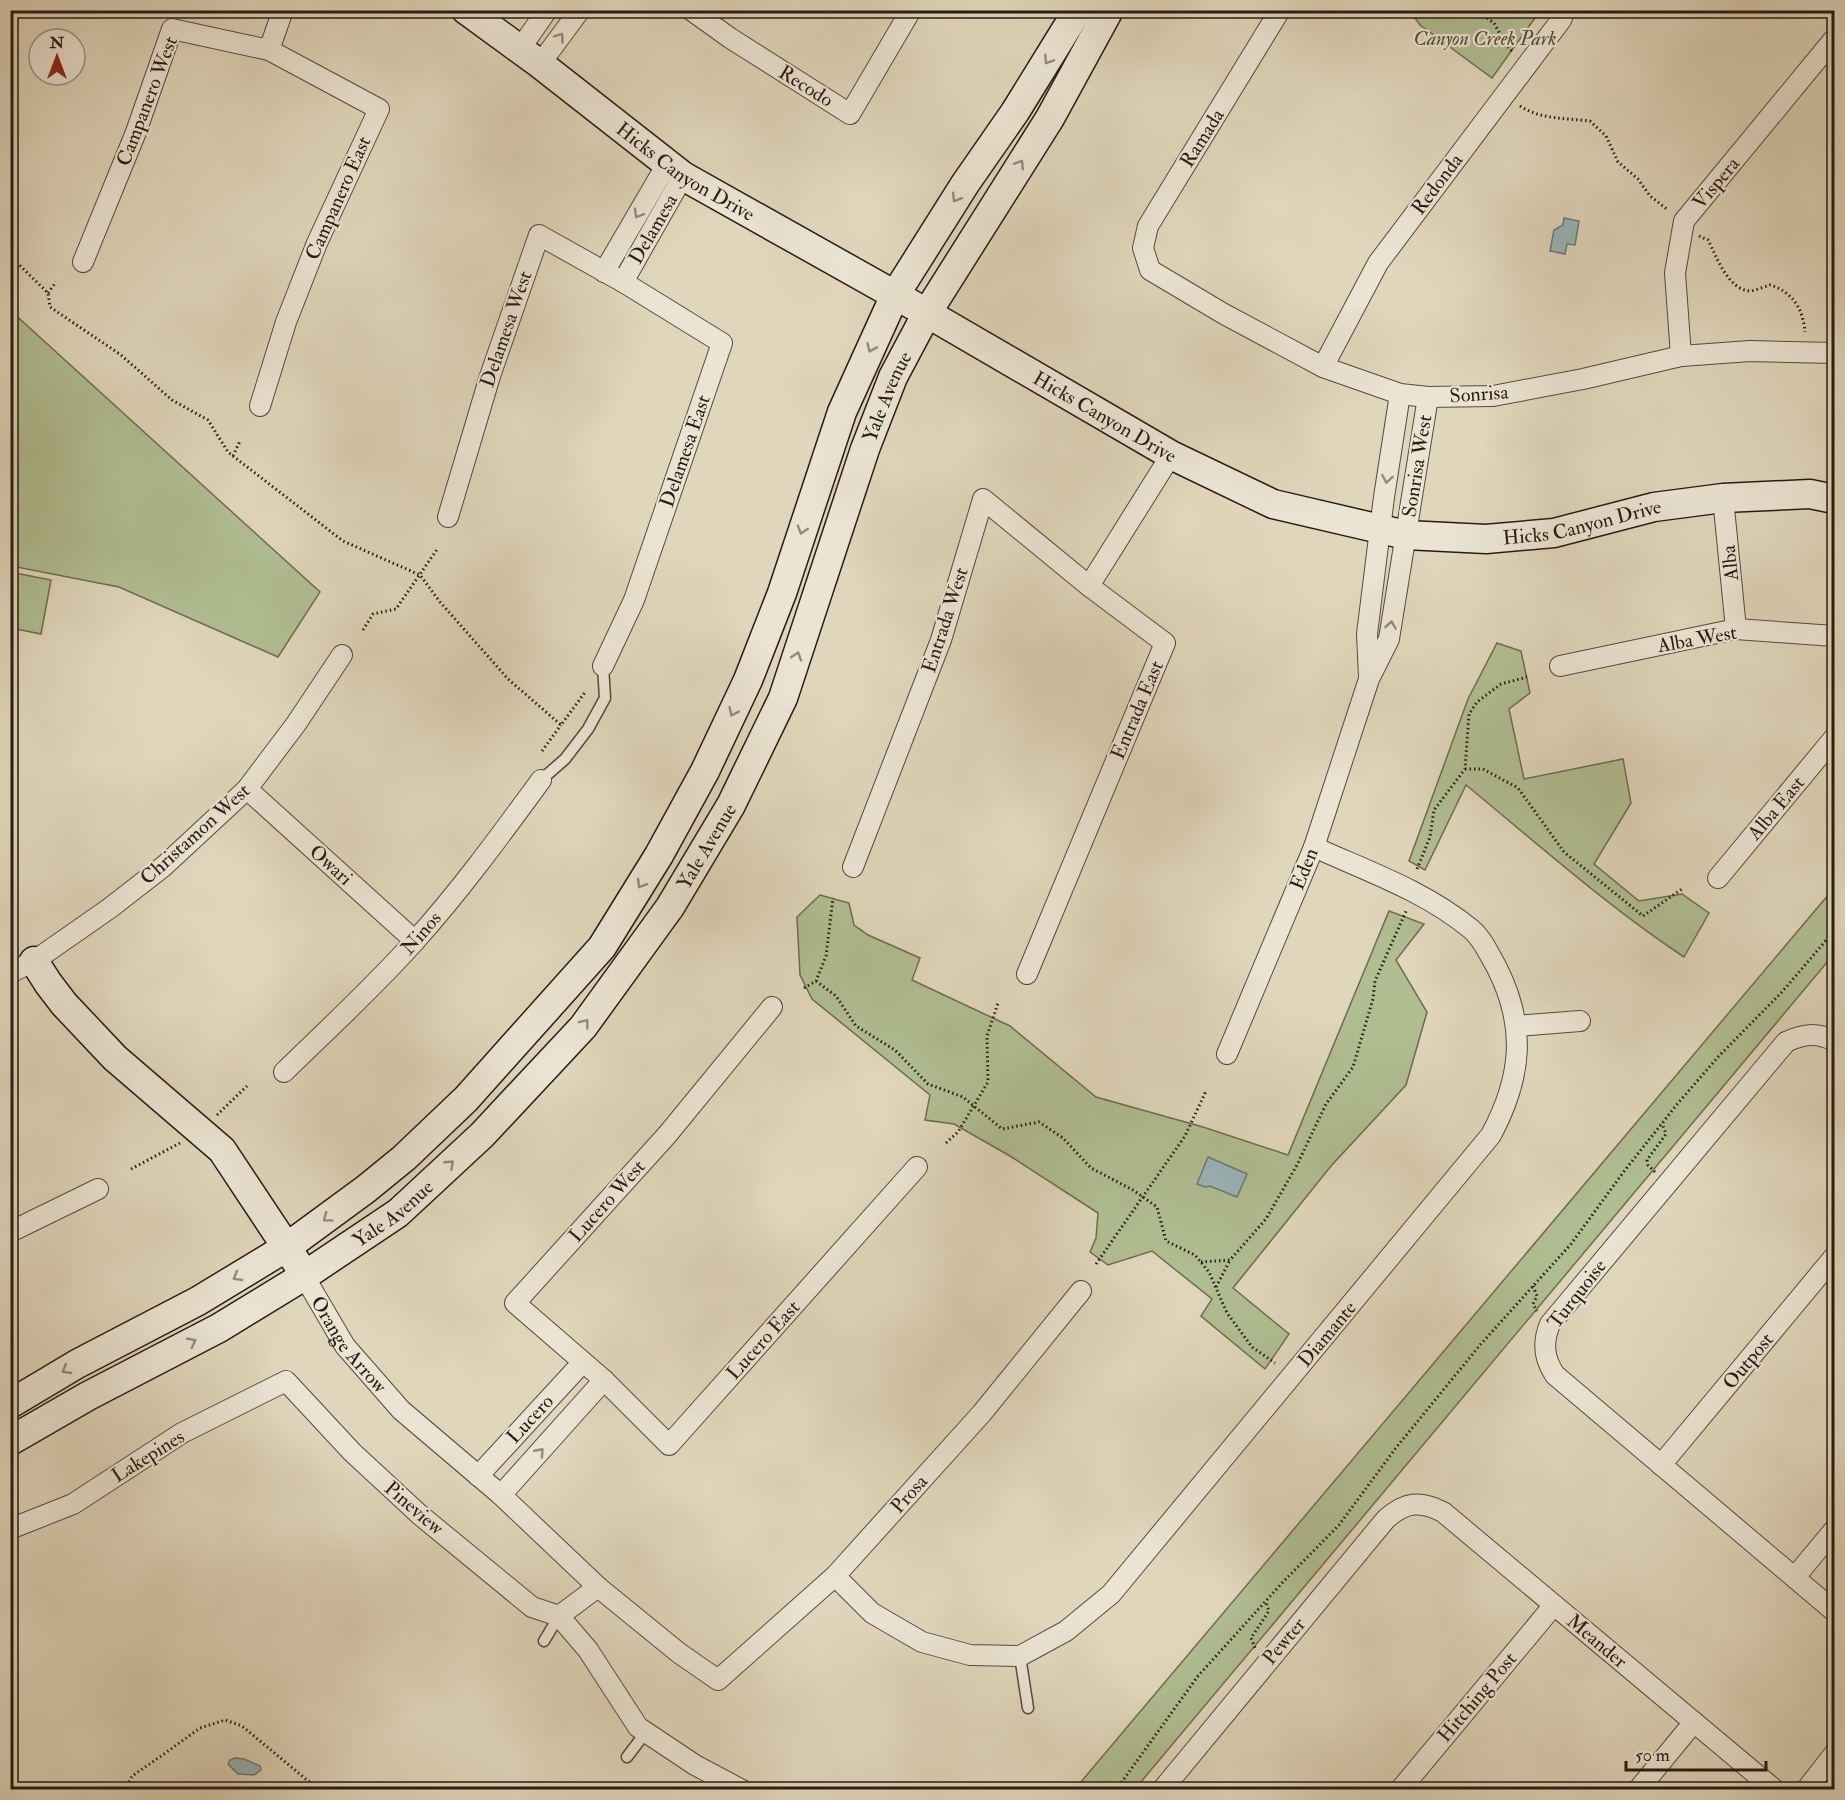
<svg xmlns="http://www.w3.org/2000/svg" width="1845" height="1800" viewBox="0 0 1845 1800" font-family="'IM FELL Double Pica',serif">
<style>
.green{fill:#b0be92;stroke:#6c6c52;stroke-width:1.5}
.water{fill:#99b6ba;stroke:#6c7877;stroke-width:1.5}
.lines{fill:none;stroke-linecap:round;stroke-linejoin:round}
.lane-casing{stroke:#57493d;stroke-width:13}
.street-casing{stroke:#57493d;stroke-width:22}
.secondary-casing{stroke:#291a13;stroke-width:31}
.path{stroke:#291a13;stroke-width:3;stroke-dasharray:1.5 3;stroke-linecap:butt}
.lane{stroke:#ebe4d3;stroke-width:10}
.street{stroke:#ebe4d3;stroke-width:20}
.secondary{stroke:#ebe4d3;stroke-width:28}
.oneway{stroke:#94897d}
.labels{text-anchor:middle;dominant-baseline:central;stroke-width:4.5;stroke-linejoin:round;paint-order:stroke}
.park-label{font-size:20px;font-style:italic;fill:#524b39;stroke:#ebe4d3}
.street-label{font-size:20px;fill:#291a13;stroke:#ebe4d3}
</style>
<rect width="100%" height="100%" fill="#e0d6bb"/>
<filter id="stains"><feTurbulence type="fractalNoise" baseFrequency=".00333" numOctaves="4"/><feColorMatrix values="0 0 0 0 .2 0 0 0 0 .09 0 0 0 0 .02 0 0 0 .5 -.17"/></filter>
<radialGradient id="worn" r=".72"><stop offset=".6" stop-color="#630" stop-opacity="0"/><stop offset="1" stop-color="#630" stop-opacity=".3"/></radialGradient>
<path class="green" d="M1410 11H1540L1492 78 1420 25Z
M11 311 320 592 278 657 119 587 11 566Z
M15 573 51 580 41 634 11 628V594Z
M1497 643 1521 651 1530 693 1509 709 1524 779 1623 759 1631 803 1594 864 1639 901 1682 894 1709 913 1684 957C1607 906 1538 844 1466 785L1425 870 1409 861 1468 699Z
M1834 888V954L1135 1789H1075Z
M820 895 849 903 854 925 868 935 920 958 912 980 1010 1026 1096 1097 1203 1127 1288 1155 1389 911 1424 924 1396 960 1427 1012 1406 1085 1331 1166 1233 1288 1289 1334 1265 1369 1201 1316 1212 1299 1152 1251 1108 1265 1090 1252 1096 1238 1098 1213 1010 1156 954 1124 925 1120 930 1095 812 999 800 975 797 917Z"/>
<path class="water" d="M1564 218 1579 221 1575 245 1567 244 1565 254 1550 251 1554 230 1563 225Z
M1208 1157 1247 1174 1237 1197 1210 1186 1205 1187 1197 1184Z
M235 1758 244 1759 260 1766 261 1770 254 1775 238 1774 228 1764 230 1760Z"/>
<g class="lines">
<defs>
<path id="lane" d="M541 780 565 759 588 729 605 698 603 666
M544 1641 559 1616
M1020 1656 1028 1708
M627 1757 646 1732"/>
<g id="street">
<path d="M691 10 730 38 850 114 911 10"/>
<path d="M1280 10 1148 226 1143 248 1150 270 1224 314 1323 367 1400 394 1428 397 1493 396 1583 379 1681 356 1750 351 1834 353"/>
<path d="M520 49 547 10"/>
<path d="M269 50 283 10"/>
<path d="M540 64 580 10"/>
<path d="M83 262 136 132 172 29 269 50 379 109 317 243 286 322 260 406"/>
<path d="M604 272 667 164"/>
<path d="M623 282 683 176"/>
<path d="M1681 356 1675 273 1684 221 1834 39"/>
<path d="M1323 367 1378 263 1561 20 1565 10"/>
<path d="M1723 498 1736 629"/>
<path d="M448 517 490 376 539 235 623 282 722 343 634 600 603 666"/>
<path d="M1089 586 1171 455"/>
<path d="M1560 666 1736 629 1834 636"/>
<path d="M1369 677 1367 634 1384 497 1400 394"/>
<path d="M247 789 415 941"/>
<path d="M853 867 941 640 983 499 1089 586 1165 643 1027 974"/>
<path d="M1718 878 1834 738"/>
<path d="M10 973 34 961 110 908 164 866 247 789 296 724 342 655"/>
<path d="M772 1007 667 1135 515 1303 604 1380 669 1445 917 1167"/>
<path d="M1516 1026 1580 1021"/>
<path d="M1834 1041C1817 1032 1803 1034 1786 1042L1550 1324C1542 1343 1544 1359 1555 1375L1834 1611"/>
<path d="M1227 1054 1314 847 1369 679 1389 639 1428 397"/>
<path d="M284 1072C328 1029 373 988 414 942 460 891 500 836 541 780"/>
<path d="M10 1232 98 1189"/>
<path id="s1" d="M304 1276 345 1346 401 1410 501 1495 598 1587 679 1653 718 1680 835 1576 982 1413 1081 1291"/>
<path d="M1661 1465 1834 1257"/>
<path d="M478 1476 583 1362"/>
<path d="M501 1495 604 1380"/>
<path d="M10 1529 73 1504 182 1433 286 1381 352 1452 420 1515 532 1607 559 1616 588 1650 638 1727 695 1765 742 1790"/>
<path d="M835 1576 872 1613 922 1642 970 1655 1020 1656 1066 1631 1111 1594 1491 1135C1522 1077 1527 1026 1496 966 1489 954 1482 938 1471 929 1425 891 1367 871 1314 847"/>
<path d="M1795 1577 1834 1530"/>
<path d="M559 1616 598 1587"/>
<path d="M1162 1790 1386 1519C1405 1502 1420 1500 1443 1512L1775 1790"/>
<path d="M1400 1790 1554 1605"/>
<path d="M1638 1790 1694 1722"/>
<path d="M1806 1790 1834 1754"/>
</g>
<g id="secondary">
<path id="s2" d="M466 10 540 64 683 176 927 313 1171 455 1273 504 1406 535 1486 539 1554 533 1654 507 1723 498 1810 494 1834 499"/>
<path d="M34 961 48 983 64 1004 115 1058 222 1150 297 1263"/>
<path d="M10 1404 77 1364 198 1301 287 1247 366 1189 404 1158 466 1099 602 947 659 855 705 771 748 680 782 593 842 412 895 295 965 184 1015 112 1078 10"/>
<path id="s3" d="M10 1441 88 1396 219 1328 304 1276 398 1213 482 1135 583 1027 670 907 731 805 783 698 865 449 893 377 927 313 1050 118 1109 10"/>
</g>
</defs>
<use href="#lane" class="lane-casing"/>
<use href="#street" class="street-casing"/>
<use href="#secondary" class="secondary-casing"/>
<path class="path" d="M1476 10 1494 23 1506 45 1513 52
M1520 106C1542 120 1566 118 1590 121L1606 136 1618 162 1638 179 1650 196 1668 210
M1699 236 1708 240C1716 255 1728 291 1751 291 1756 290 1764 287 1770 285 1793 292 1803 309 1805 332
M10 256 48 293 50 307 121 355 172 400 208 420 228 452 233 456 343 541 420 575 440 602 508 679 561 725 586 691
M48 293 56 282
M233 456 240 441
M363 630 373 614 396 609 438 548
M542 751 561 725
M1465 769H1483L1518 788 1564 852 1643 916 1682 889
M1417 869 1430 837 1434 810 1465 769 1469 714 1477 702 1501 684 1527 677
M816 981 836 996 856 1026 895 1050 928 1084 963 1097 1002 1129 1039 1122 1063 1138 1091 1168 1133 1190 1157 1207 1166 1241 1195 1255 1209 1272 1227 1313 1252 1347 1275 1363
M804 988 816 981 826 956 833 898
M217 1115 247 1086
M946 1143 958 1132 988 1082 987 1036 998 1003
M131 1169 180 1143
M1655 1172 1648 1165 1647 1160 1666 1134 1662 1123
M1201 1262 1230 1260 1266 1219 1297 1165 1326 1104 1353 1067 1373 999 1375 981 1407 909
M1096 1264 1185 1136 1206 1091
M1533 1286 1537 1296 1533 1304 1537 1311
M1216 1287 1230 1260
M1255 1648 1251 1638 1269 1611 1266 1602
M1122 1782 1132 1790
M125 1790 132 1776 164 1754 200 1728 225 1720 242 1726 319 1790
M1116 1790 1198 1676 1283 1582 1339 1525 1395 1449 1480 1345 1571 1244 1625 1170 1679 1102 1718 1057 1782 992 1834 931"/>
<use href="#lane" class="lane"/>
<use href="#street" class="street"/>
<use href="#secondary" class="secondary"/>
</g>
<defs><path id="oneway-chevron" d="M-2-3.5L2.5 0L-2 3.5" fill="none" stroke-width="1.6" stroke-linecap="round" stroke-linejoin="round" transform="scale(1.5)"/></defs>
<g class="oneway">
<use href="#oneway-chevron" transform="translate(560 37) rotate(-54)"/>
<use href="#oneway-chevron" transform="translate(1048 60) rotate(123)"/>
<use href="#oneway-chevron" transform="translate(1020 164) rotate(-58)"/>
<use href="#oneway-chevron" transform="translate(956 198) rotate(122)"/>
<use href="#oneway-chevron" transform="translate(638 214) rotate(120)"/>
<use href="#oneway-chevron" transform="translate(871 348) rotate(114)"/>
<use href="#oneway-chevron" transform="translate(1387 479) rotate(100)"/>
<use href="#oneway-chevron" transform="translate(802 530) rotate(107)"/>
<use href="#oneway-chevron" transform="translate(1391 625) rotate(-81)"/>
<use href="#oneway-chevron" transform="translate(797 656) rotate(-72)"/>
<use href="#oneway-chevron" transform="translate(733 712) rotate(115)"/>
<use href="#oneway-chevron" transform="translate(641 884) rotate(121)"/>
<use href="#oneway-chevron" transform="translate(585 1023) rotate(-52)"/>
<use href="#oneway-chevron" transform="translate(450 1164) rotate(-43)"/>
<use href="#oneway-chevron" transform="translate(327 1218) rotate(143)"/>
<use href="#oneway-chevron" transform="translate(237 1277) rotate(149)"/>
<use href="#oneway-chevron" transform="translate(192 1342) rotate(-27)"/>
<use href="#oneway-chevron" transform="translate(66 1370) rotate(149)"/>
<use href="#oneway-chevron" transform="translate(540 1452) rotate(-48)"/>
</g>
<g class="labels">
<g class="park-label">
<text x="1485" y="38">Canyon Creek Park</text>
</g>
<g class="street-label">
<text transform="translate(806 86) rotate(32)">Recodo</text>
<text transform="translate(147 101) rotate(-69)">Campanero West</text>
<text transform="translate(1202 138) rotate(-58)">Ramada</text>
<text stroke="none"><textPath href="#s2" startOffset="273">Hicks Canyon Drive</textPath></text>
<text transform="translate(1716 183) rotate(-50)">Vispera</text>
<text transform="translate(1437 184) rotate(-53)">Redonda</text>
<text transform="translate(338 198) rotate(-66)">Campanero East</text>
<text transform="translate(653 229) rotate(-60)">Delamesa</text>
<text transform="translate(506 329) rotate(-71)">Delamesa West</text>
<text transform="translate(1479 394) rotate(-4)">Sonrisa</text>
<text stroke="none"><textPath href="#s3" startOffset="1418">Yale Avenue</textPath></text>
<text stroke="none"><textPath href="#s2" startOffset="759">Hicks Canyon Drive</textPath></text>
<text transform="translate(685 451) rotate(-71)">Delamesa East</text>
<text transform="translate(1417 466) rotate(-81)">Sonrisa West</text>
<text stroke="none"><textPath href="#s2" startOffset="1263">Hicks Canyon Drive</textPath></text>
<text transform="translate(1730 563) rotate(-96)">Alba</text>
<text transform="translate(945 620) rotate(-72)">Entrada West</text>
<text transform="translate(1697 639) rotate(-10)">Alba West</text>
<text transform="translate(1137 710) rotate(-67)">Entrada East</text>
<text transform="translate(1776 808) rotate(-50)">Alba East</text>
<text transform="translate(195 834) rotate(-42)">Christamon West</text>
<text stroke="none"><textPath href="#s3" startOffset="932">Yale Avenue</textPath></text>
<text transform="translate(331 865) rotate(42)">Owari</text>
<text transform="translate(1304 869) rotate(-68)">Eden</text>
<text transform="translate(421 933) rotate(-49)">Ninos</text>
<text transform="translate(607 1201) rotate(-48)">Lucero West</text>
<text stroke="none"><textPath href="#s3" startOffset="446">Yale Avenue</textPath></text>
<text transform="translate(1577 1294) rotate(-52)">Turquoise</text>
<text transform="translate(1327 1334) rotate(-50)">Diamante</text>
<text transform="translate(763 1340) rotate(-48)">Lucero East</text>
<text stroke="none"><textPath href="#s1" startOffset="82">Orange Arrow</textPath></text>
<text transform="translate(1748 1361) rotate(-50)">Outpost</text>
<text transform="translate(530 1419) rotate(-47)">Lucero</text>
<text transform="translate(148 1456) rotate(-32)">Lakepines</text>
<text transform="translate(909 1494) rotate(-48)">Prosa</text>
<text transform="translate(414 1508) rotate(41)">Pineview</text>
<text transform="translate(1284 1641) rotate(-50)">Pewter</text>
<text transform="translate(1597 1641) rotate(40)">Meander</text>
<text transform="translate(1477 1697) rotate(-50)">Hitching Post</text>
</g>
</g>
<rect width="1845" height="1800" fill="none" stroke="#e0d6bb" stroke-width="36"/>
<rect x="12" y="12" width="1821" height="1776" fill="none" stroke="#291a13" stroke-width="3"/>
<rect x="18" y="18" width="1809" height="1764" fill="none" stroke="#291a13" stroke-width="1.5"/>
<g transform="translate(57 57)"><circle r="28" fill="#ebe4d3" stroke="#9d9386" stroke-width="1.5"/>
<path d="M0-4.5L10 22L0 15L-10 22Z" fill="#8f2418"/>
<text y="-9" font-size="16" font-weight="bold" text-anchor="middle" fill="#291a13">N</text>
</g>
<path d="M1626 1761v9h140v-9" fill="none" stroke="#291a13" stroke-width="3"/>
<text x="1635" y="1761" font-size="18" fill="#291a13" stroke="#ebe4d3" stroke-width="4.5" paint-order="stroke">50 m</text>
<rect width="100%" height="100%" filter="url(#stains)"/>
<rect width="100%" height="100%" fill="url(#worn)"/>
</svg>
